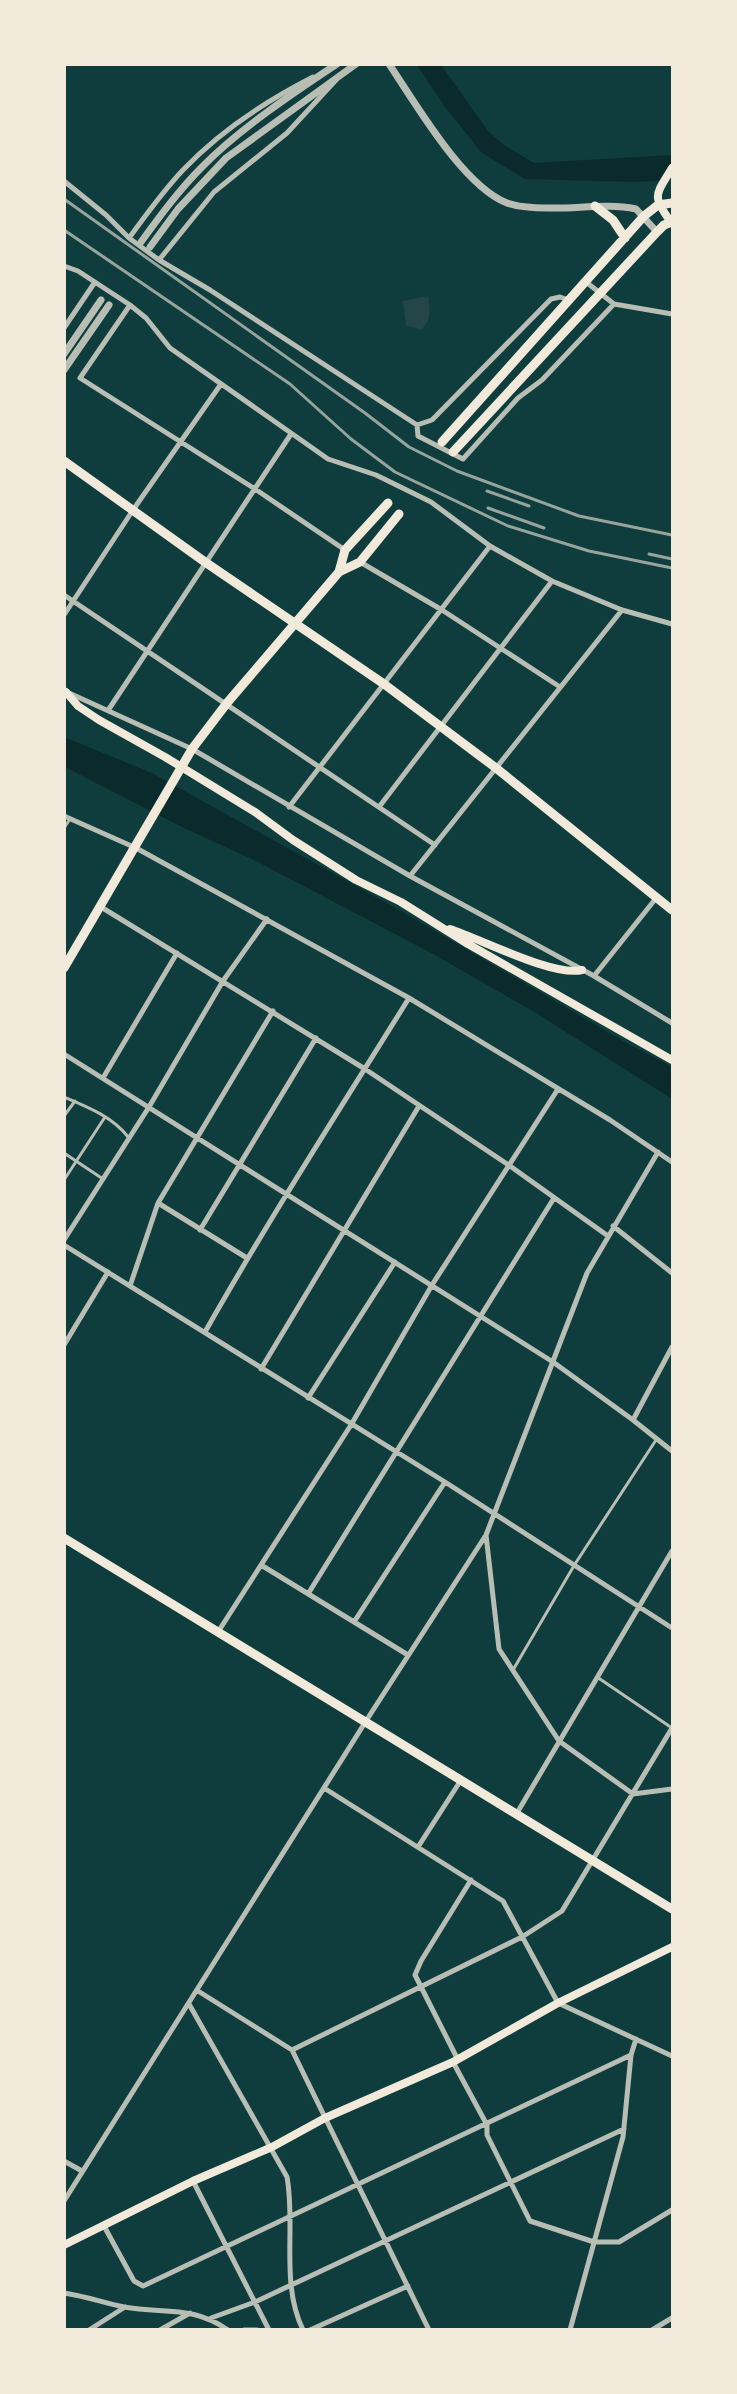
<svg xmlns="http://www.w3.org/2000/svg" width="737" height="2394" viewBox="0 0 737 2394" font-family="Quicksand,sans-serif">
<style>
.green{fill:#244646}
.water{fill:#0a2a2b}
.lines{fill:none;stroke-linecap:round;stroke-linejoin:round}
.service{stroke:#b8beb3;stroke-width:3}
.minor{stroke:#b8beb3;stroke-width:5}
.tertiary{stroke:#b8beb3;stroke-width:7}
.secondary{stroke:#f1e9da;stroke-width:8}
.primary{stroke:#f1e9da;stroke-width:9}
.rail{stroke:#97a49c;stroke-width:3}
</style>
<rect width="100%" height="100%" fill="#0f3d3e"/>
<path class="green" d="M428 296C430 311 432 319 421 330L406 325 403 301Z"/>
<path class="water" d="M417 65H441L489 132 504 145 534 163 672 155V180L634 182 525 179 482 153 445 107Z
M64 737 152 773 401 911 630 1045 672 1067V1099L536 1013 435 955 258 862 184 828 65 767Z"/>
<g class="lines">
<path class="service" d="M64 828 70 819
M64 1097C88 1107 113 1117 129 1138
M64 1116 75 1101
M64 1153 103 1179
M64 1180 105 1117
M513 1670 575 1564 656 1440
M597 1677 672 1728"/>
<path class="minor" d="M64 181 106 215 129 238 159 260 210 290 417 425 418 436 463 459 518 398 542 380 614 304
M129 238C146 215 163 191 183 170 220 131 266 101 313 77
M159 260 214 192 287 133 336 80
M64 266 78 271 130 305 146 318 170 348 328 459 376 475 431 502 490 546 552 581 622 610 672 624
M586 282 614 304 672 314
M130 305 80 378 255 489 345 550
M64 328 95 282
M417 425 432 420 551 299 560 297 569 300
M360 562 442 610 560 687
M64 595 435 845
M64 615 133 510 221 384
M69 693 192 749 410 876 594 976 672 1023
M109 709 291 434
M289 807 490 546
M379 807 552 581
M64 816 136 848 409 998 610 1120 672 1162
M410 876 622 610
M101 907 365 1069 510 1166 608 1236
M594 976 657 897
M64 1054 553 1362 633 1420 672 1451
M103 1078 177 953
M158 1203 247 1258
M613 1226 672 1273
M200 1230 316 1038
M64 1240 149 1107 223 981 267 919
M64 1245 445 1482 672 1628
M130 1286 158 1203 273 1011
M205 1332C269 1219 340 1109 409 998
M64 1345 108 1272
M261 1369 419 1106
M308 1398 395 1262
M633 1420 672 1347
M486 1535 499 1649 559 1741 633 1794 672 1789
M261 1565 408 1655
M308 1594 554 1198
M354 1622 445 1482
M218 1632 351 1425 432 1285 558 1089
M324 1788 503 1901 558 2003 672 2056
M517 1813 672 1551
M418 1847 461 1780
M198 1991 292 2050 522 1937 562 1911 672 1728
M189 2004 287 2177C296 2226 280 2283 303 2330
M292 2050 429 2330
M457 2058 415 1975 421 1961 471 1880
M453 2062 487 2125V2135L530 2221 594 2242H619L672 2210
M64 2161 82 2171
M193 2181 269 2330
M64 2201 366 1721 486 1535 587 1273 658 1152
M104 2226 134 2281 143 2286 631 2055
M64 2293C85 2296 104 2303 124 2307 164 2314 192 2305 228 2330
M211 2318 255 2302 624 2129
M89 2330 125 2307
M160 2330 190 2313
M244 2330H257
M310 2330 408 2286
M570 2330 623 2137 631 2055 636 2039
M652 2330 672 2318"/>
<path class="tertiary" d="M389 64C416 104 463 186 507 203 518 207 537 208 548 208 577 209 607 203 636 209L657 232
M141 242C160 216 179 190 202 167 238 130 293 93 337 64
M150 247 178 209 226 158 356 64
M64 354 101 300
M64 370 109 305"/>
<path class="secondary" d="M671 222C651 195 656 195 672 168
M66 692 78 706 99 720 165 757 255 812 293 840 356 880 401 902 468 944 672 1060
M450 929C481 939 553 977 582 970
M64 2245 193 2181 272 2147 325 2118 453 2062 558 2003 672 1947"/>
<path class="primary" d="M595 206 613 220 625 238
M442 442 644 216 658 205 672 203
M453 452 657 232 664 225 672 222
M64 461 205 562 384 684 496 768 672 910
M339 572 345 550 388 503
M64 968 192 749 227 703 339 572 360 562 399 514
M64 1538 672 1909"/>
<path class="rail" d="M64 199 365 413 409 447 457 471 579 516 672 535
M64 230 290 384 351 439 395 472 508 526 589 551 672 568
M487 491 529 506
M488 508 544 528
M649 554 672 559"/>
</g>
<rect width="737" height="2394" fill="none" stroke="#f1e9da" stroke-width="132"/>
</svg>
